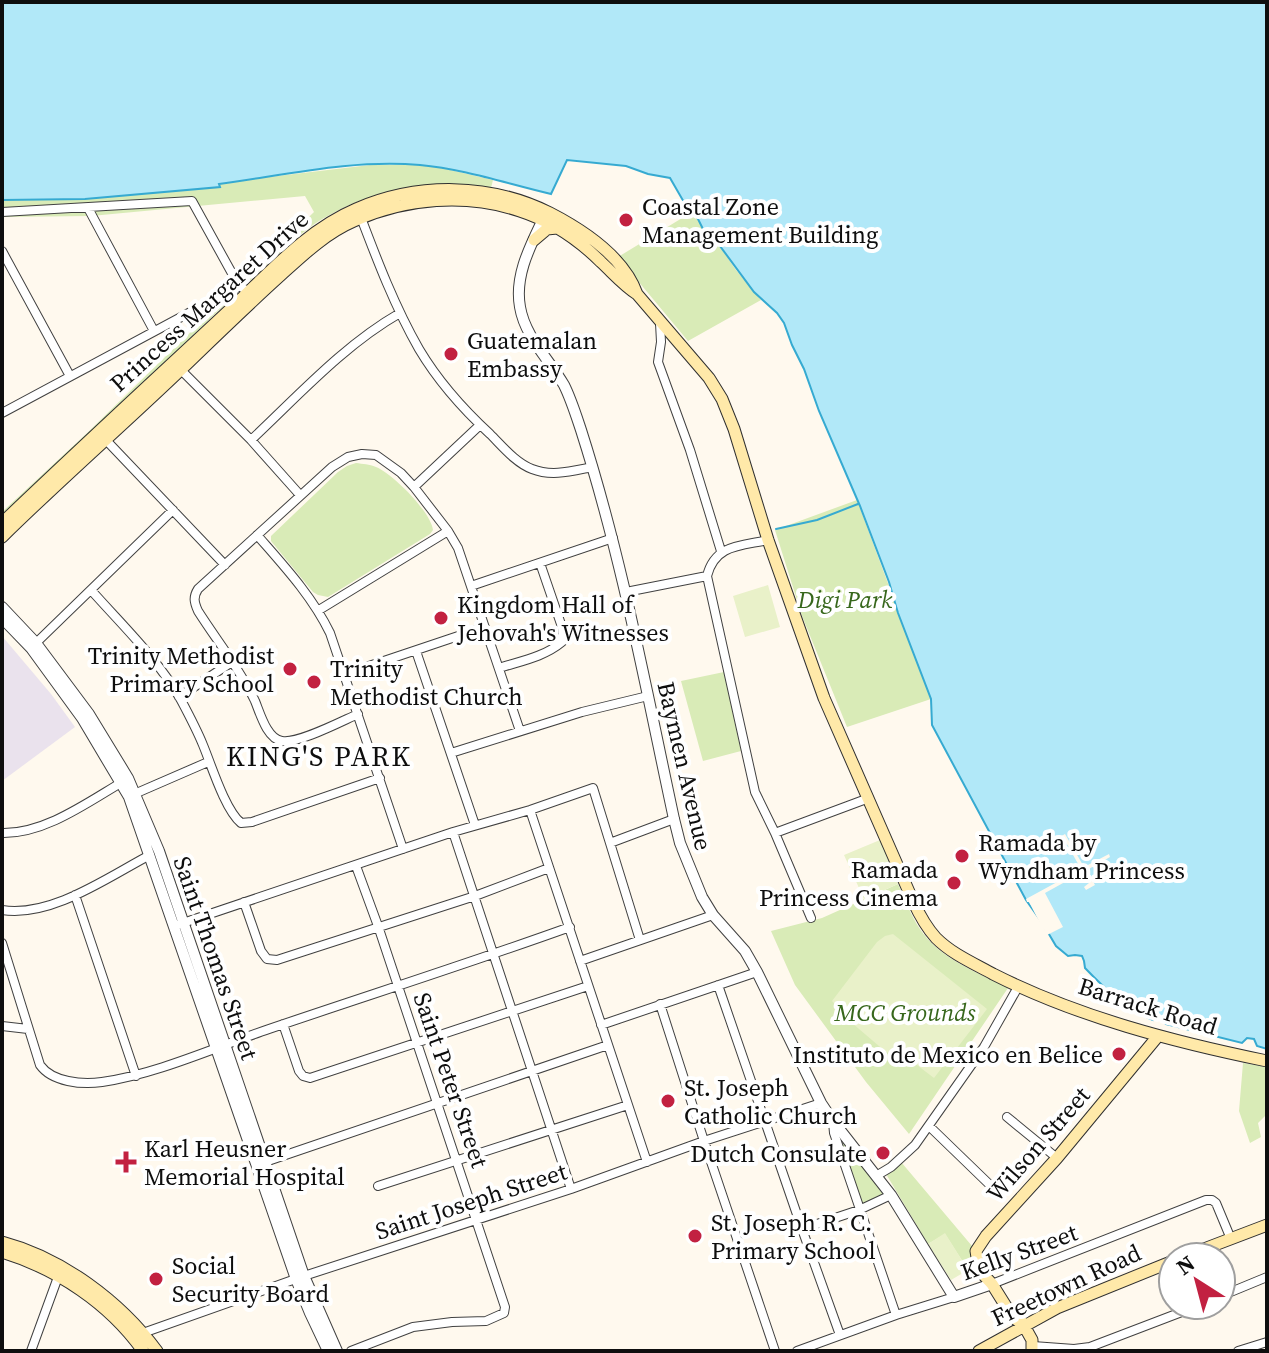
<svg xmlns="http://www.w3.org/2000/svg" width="1269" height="1353" viewBox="0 0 1269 1353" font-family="'Source Serif 4',serif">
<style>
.industrial{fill:#eae2ed}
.green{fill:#d9ebb7}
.pitch{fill:#e9f1c9}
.water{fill:#b1e8f8;stroke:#36aad1;stroke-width:2}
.pier{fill:#fff9ee}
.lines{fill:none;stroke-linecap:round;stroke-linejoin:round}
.stream{stroke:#36aad1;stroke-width:2}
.minor-casing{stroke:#414141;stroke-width:10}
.tertiary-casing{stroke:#414141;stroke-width:12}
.secondary-casing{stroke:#303030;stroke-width:13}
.minor{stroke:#fff;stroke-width:8}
.tertiary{stroke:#fff;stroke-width:10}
.secondary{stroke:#ffe9a9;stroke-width:11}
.poi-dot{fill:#c22141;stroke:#fff;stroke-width:3}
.labels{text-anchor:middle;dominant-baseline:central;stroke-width:8;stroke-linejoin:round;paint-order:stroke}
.poi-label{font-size:24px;fill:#0e0e0e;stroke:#fff;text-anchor:start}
.street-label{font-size:24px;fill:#0e0e0e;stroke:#fff}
.park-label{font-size:24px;font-style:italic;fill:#37671c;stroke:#fff}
.quarter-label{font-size:28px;letter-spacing:2px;fill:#0e0e0e;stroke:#fff}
</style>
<rect width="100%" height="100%" fill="#fff9ee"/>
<path class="industrial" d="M2 636 51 694 75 727 2 781Z"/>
<path class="green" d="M370 165H417L442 168 493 180 491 188C432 176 370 190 319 221 302 232 287 247 271 260L2 519V512L86 434 314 212 305 196 91 216 2 217V200L85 199Z
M692 212 698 219 703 229 714 238 736 270 761 300 688 341 618 257Z
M356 463C363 464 369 464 376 467 393 474 431 512 433 530L430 534 328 597 318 595 313 592 271 541V536L338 472 347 466Z
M857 500 931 699 847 727 802 616 775 530Z
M724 672 741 751 703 761 681 681Z
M898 884C905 899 911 916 920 929 940 959 977 972 1008 988L909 1134 866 1082 795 985 771 931 822 918Z
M1243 1063 1267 1067V1114L1258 1123 1261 1137 1250 1143 1239 1111Z
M833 1129 887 1198 864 1208Z
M896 1156 972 1246 981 1260 968 1270 945 1234 928 1244 886 1174Z"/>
<path class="pitch" d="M768 585 780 627 745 637 733 596Z
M880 840 898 884 864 899 844 855Z
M893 934 987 1009 934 1078 909 1059 886 1052 852 1023 832 1001 877 942 885 936Z
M945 1233 968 1270 951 1280 928 1244Z"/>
<path class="water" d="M2 2H1267V1049L1257 1046 1254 1039 1247 1038 1242 1043 1166 1024 1167 1021 1164 1020 1165 1017 1158 1015 1153 1020C1126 1009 1105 989 1085 968L1084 961 1082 956 1075 955 1068 956 1056 946 1043 924 1026 900 932 725 931 699 898 613 889 582 860 506 819 411 804 369 792 345 784 323 777 313 754 292 714 238 703 229 698 219 685 204 670 178 648 174 626 166 567 160 551 194C508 184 464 169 420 165 353 159 285 175 219 184L220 187 85 199 2 200Z"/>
<path class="pier" d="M1065 834 1084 867 1109 854 1110 857 1087 870 1095 885 1086 890 1084 887 1089 883 1083 872 1045 893 1063 927 1047 935 1043 928H1041V925L1029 902H1027L1026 899 1081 869 1064 839 1051 846 1049 843Z"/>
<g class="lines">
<path class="stream" d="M776 529 817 520 858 504"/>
<defs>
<path id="minor" d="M88 208 154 331
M2 212 192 201 239 286
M360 215C377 260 395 307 419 349 438 381 464 410 490 434 503 447 516 463 532 469 552 477 572 471 593 467
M2 251 70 376
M660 323 661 342 658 362 690 450 721 551
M181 370 251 440 300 495
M2 413 239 286 253 294
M104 438 225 565
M251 440C298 396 344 345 400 313
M414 487 480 425
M257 535C284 566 312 596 330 633L403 849
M768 540C741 546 715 544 707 576L755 792 775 833 811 918
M471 586 613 538
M91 590C122 625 158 659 181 700 189 715 197 730 203 745 211 764 225 810 241 823L252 822 380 778
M626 592 707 576
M319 610 448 531
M36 643 173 510
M416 651 475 825
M499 668C521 661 544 657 562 642L563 630 540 563
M345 674 485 627
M179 697 232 662
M358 714C342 721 298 744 282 741 267 739 260 713 255 701 240 669 217 641 198 611 194 602 193 597 198 589L332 467 348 457 362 454 376 455 401 473 414 487 448 531 458 548 520 731
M451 753 582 712 648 696
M132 795 208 762
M530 810 647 1162
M453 832 571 1189
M2 833C45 834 88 802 124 781
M775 833 869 798
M610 843 674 819
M75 895 136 1076
M244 902 261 951 267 959 277 960 475 896 549 868
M2 910C51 918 108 877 150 855
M174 926 453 832 530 810 593 788 640 940
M2 943 40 1065C52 1082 82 1085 102 1082 157 1074 216 1047 269 1029 369 995 470 963 570 927
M580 961 713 915
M718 985 802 1229 840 1335
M660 1004 704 1141 775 1351
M283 1024 299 1071 303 1076 310 1078 588 986
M601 1025 757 972
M2 1026 28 1029
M1007 1117 1057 1158
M833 1122 834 1133 896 1315
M929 1126 990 1185
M265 1162 608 1045
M876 1176 891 1167 915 1145 984 1047 1018 987
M378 1186 628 1105
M802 1229 859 1210 891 1195
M992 1284 1206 1200H1212L1216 1203 1231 1239
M1221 1296 1267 1277
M140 1334 304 1276 571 1189 704 1141 821 1103
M1033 1346 1074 1349 1090 1347 1200 1305
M31 1351 58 1277
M351 1351 413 1327 452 1322 486 1321 504 1313 505 1307 378 926 356 866
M797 1351 896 1315 954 1297
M1238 1351 1267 1342"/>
<path id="tertiary" d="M545 215C532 243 514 274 520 307 525 337 549 359 564 385 571 399 576 415 581 430 622 558 646 689 674 819L680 843 702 897 713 915 745 951 757 972 821 1103 833 1121 891 1195 954 1297 992 1284
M2 607 36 643 89 714 128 778 159 851 304 1276 337 1351
M2 618 31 648 82 718 129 797 296 1279 310 1313 328 1351"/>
<path id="secondary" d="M534 240 547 229 557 228
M2 523C75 453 150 384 224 315 265 278 304 231 356 209 418 182 490 183 550 213 583 230 624 257 637 294
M2 537C64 476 130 419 193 358 222 330 251 302 281 275 303 255 326 233 354 221 406 198 466 193 520 211 551 221 578 239 601 262 613 273 623 285 637 294L709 378 722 399 734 429 768 540 824 698 913 901C919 914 926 927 936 938 952 954 973 963 993 974 1078 1017 1174 1042 1267 1061
M2 1242C62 1258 120 1301 157 1351
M2 1252C57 1269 109 1303 143 1351
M1183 1257 1267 1225
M1022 1322 1032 1340V1351
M1024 1326 1012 1316 992 1284 979 1270 976 1251 986 1236 1057 1158 1158 1036
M979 1351 1057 1308 1173 1261"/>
</defs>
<use href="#minor" class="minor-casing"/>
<use href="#tertiary" class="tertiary-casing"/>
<use href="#secondary" class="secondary-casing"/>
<use href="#minor" class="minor"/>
<use href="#tertiary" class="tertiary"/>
<use href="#secondary" class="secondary"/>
</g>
<g class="poi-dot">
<circle cx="626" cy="220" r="8"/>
<circle cx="451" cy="354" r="8"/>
<circle cx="441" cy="618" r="8"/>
<circle cx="290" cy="669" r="8"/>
<circle cx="314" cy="682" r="8"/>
<circle cx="962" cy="856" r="8"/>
<circle cx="954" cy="883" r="8"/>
<circle cx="1119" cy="1054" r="8"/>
<circle cx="668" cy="1101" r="8"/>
<circle cx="883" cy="1153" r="8"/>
<path d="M122 1150h8v8h8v8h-8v8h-8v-8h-8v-8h8z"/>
<circle cx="695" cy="1236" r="8"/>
<circle cx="156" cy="1279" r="8"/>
</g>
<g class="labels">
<g class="poi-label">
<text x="642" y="206">Coastal Zone<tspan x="642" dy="28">Management Building</tspan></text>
<text x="467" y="340">Guatemalan<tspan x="467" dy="28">Embassy</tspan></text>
<text x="457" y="604">Kingdom Hall of<tspan x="457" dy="28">Jehovah's Witnesses</tspan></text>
<text x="274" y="655" text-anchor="end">Trinity Methodist<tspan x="274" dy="28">Primary School</tspan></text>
<text x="330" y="668">Trinity<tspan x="330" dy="28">Methodist Church</tspan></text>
<text x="978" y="842">Ramada by<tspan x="978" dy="28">Wyndham Princess</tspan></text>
<text x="938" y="869" text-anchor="end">Ramada<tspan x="938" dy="28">Princess Cinema</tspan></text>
<text x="1103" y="1054" text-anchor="end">Instituto de Mexico en Belice</text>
<text x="684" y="1087">St. Joseph<tspan x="684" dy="28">Catholic Church</tspan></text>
<text x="144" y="1148">Karl Heusner<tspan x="144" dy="28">Memorial Hospital</tspan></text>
<text x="867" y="1153" text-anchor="end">Dutch Consulate</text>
<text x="711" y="1222">St. Joseph R. C.<tspan x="711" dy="28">Primary School</tspan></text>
<text x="172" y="1265">Social<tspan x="172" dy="28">Security Board</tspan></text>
</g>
<g class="street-label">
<text transform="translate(209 301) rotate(-42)">Princess Margaret Drive</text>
<text transform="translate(685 766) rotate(77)">Baymen Avenue</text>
<text transform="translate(216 958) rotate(71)">Saint Thomas Street</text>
<text transform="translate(1148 1006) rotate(17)">Barrack Road</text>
<text transform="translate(451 1080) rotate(71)">Saint Peter Street</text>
<text transform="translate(1038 1144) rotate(-49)">Wilson Street</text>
<text transform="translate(471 1201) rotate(-18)">Saint Joseph Street</text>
<text transform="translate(1019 1252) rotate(-20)">Kelly Street</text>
<text transform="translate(1066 1285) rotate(-25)">Freetown Road</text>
</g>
<g class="park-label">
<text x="845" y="599">Digi Park</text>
<text x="905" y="1012">MCC Grounds</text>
</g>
<g class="quarter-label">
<text x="319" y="756">KING'S PARK</text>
</g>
</g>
<rect width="1269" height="1353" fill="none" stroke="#0e0e0e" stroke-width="8"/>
<g transform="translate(1197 1281) rotate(324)"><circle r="38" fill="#ffffff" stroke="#9f9f9f" stroke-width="2"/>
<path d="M0-6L14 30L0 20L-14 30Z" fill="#c22141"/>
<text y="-12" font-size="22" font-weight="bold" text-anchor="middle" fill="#0e0e0e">N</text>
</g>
</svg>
